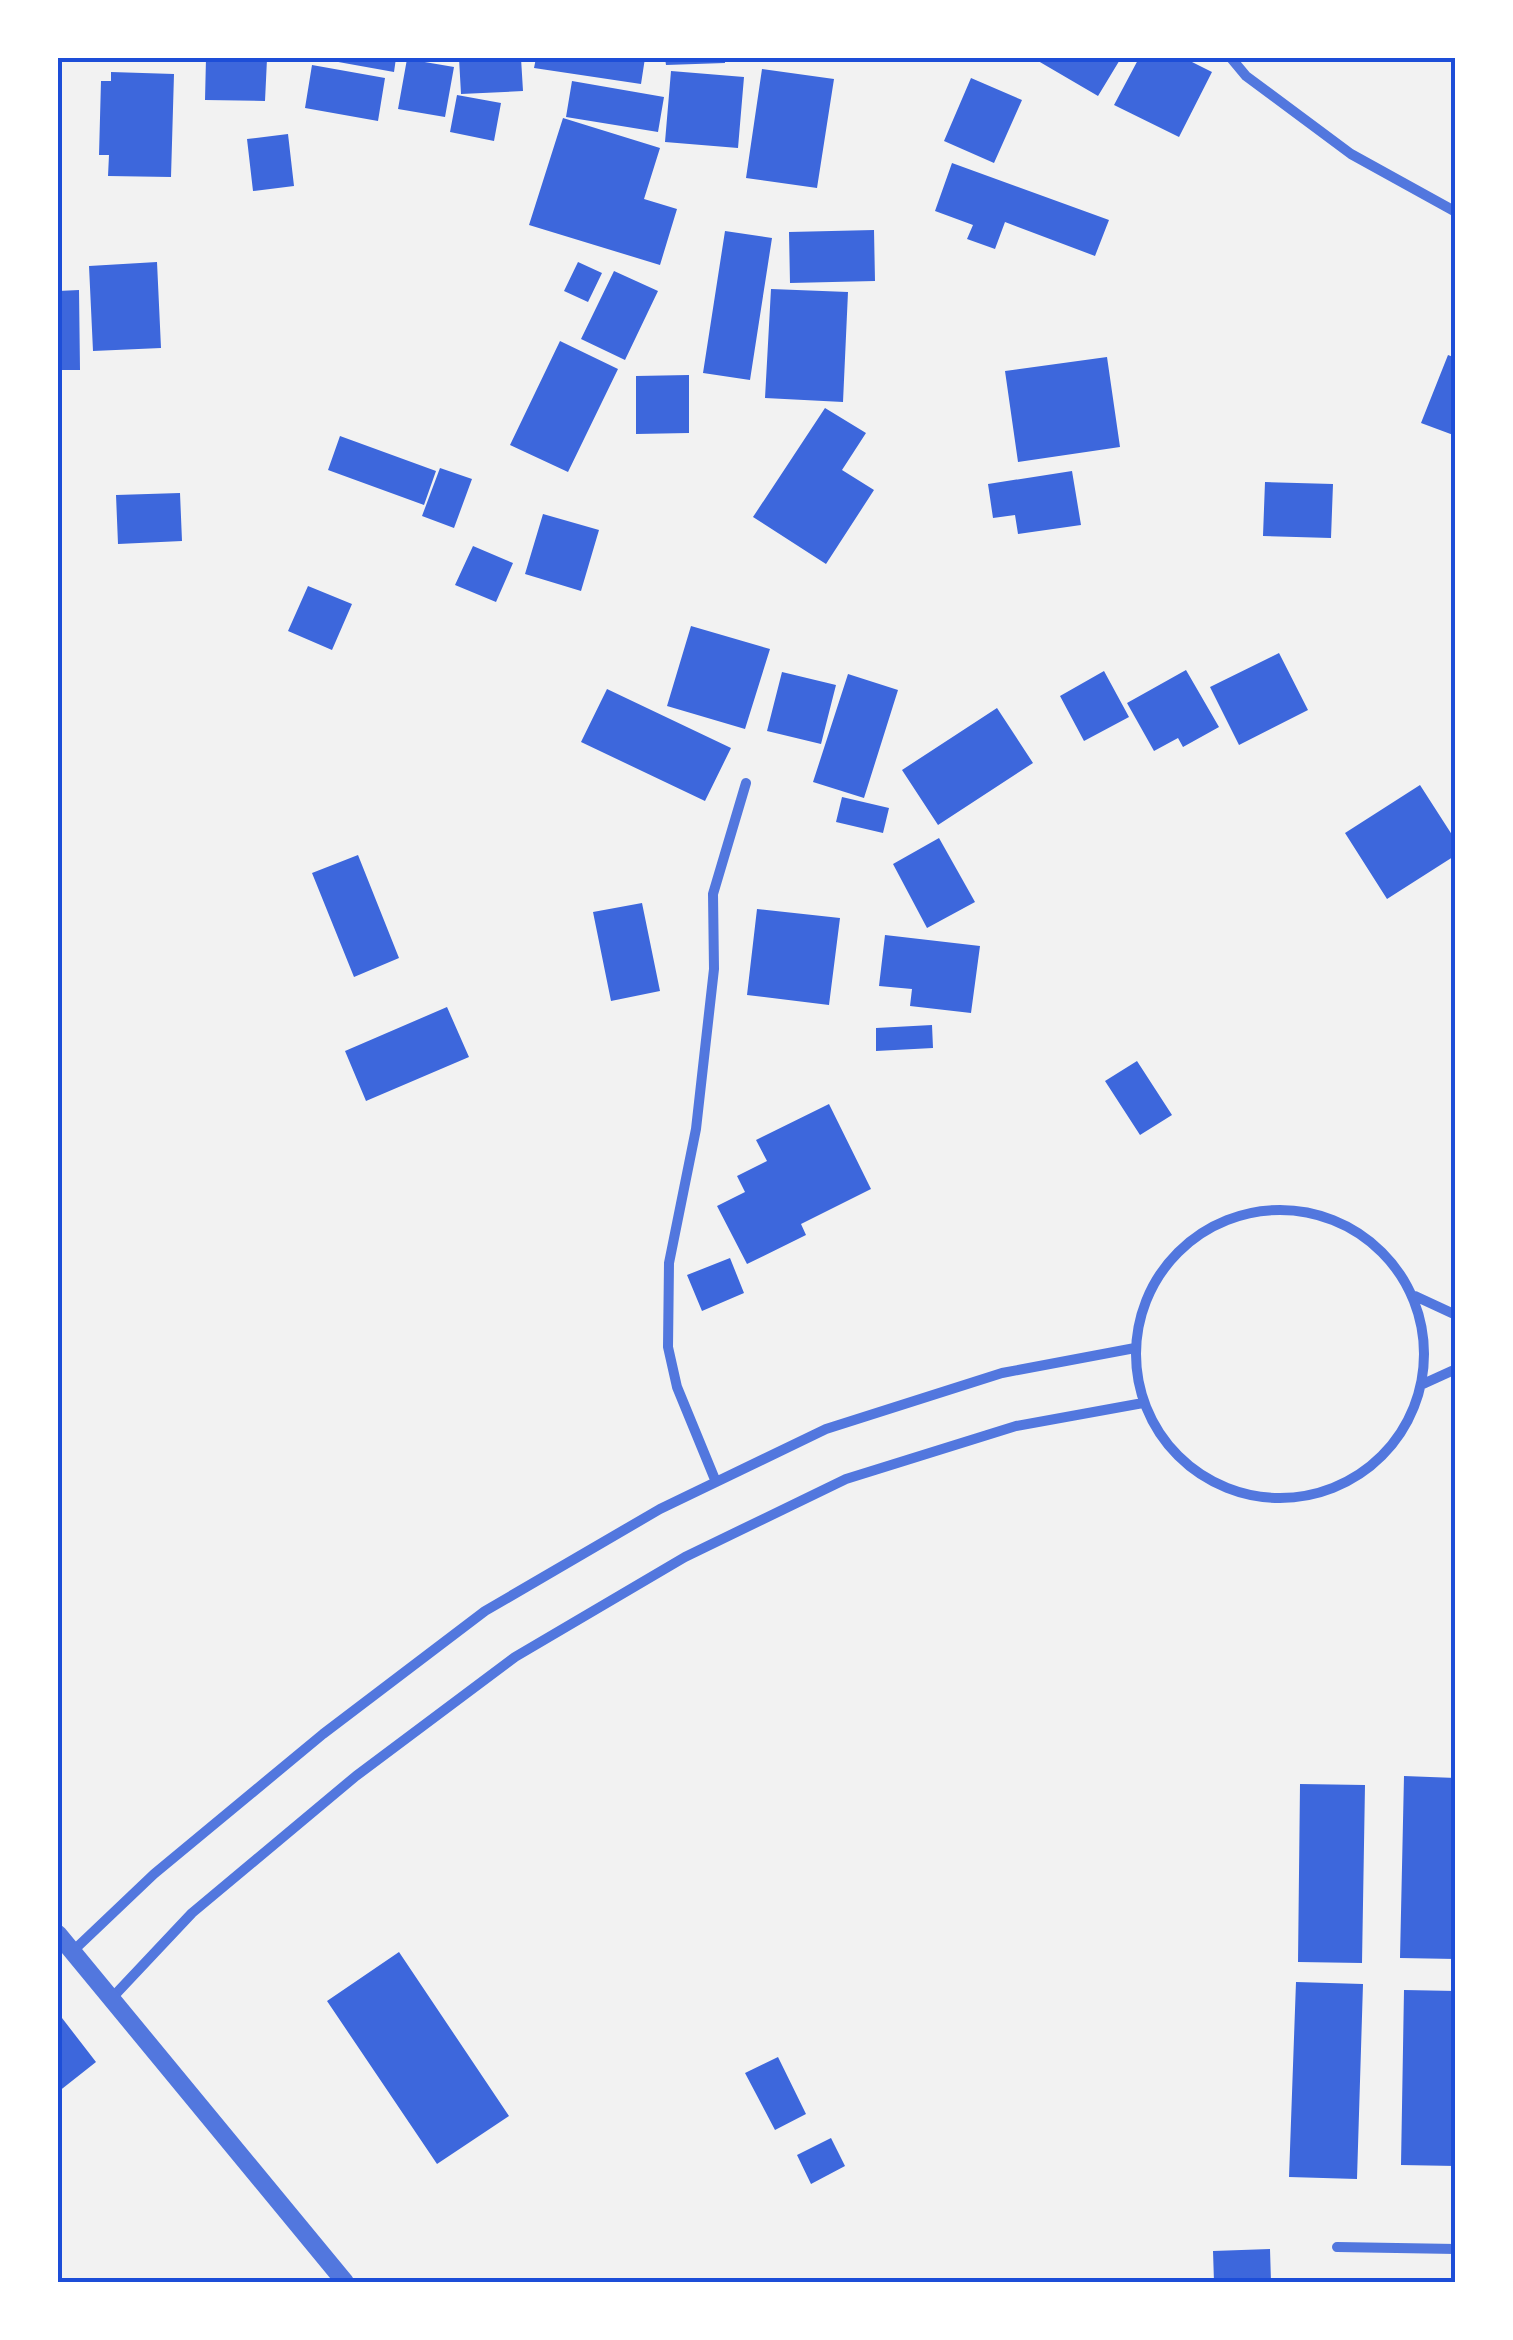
<svg xmlns="http://www.w3.org/2000/svg" width="1513" height="2340" viewBox="0 0 1513 2340" font-family="'IBM Plex Serif',serif">
<style>
.building{fill:#3d67dc}
.lines{fill:none;stroke-linecap:round;stroke-linejoin:round}
.minor{stroke:#5277de;stroke-width:10}
.tertiary{stroke:#5277de;stroke-width:18}
.neatline{fill:none;stroke:#1d4ed8;stroke-width:4}
</style>
<rect width="100%" height="100%" fill="#f2f2f2"/>
<path class="building" d="M206 58 267 59 265 101 205 100Z
M316 58H396L394 72Z
M459 58H521L523 91 461 94Z
M536 58H645L641 84 534 68Z
M665 58H725V63L666 65Z
M1033 58H1121L1098 96Z
M1139 58H1184L1212 72 1179 137 1114 105Z
M407 59 454 67 445 117 398 109Z
M312 65 385 78 378 121 305 108Z
M762 69 834 79 817 188 746 178Z
M671 71 744 77 738 148 665 142Z
M111 72 174 74 171 177 108 176 109 155H99L101 81H111Z
M971 78 1022 100 994 163 944 141Z
M572 81 664 97 658 132 566 117Z
M457 95 501 103 494 141 450 132Z
M563 118 660 148 644 199 677 209 660 265 529 225Z
M288 134 294 186 253 191 247 139Z
M952 163 1109 220 1095 256 1005 222 995 249 967 239 973 225 935 211Z
M874 230 875 281 790 283 789 232Z
M725 231 772 238 750 380 703 373Z
M157 262 161 348 93 351 89 266Z
M578 262 602 273 588 302 564 291Z
M614 271 658 291 625 360 581 339Z
M771 289 848 292 843 402 765 398Z
M79 290 80 370H58V291Z
M560 341 618 369 568 472 510 445Z
M1448 355 1456 358V436L1421 423Z
M1107 357 1120 447 1018 462 1005 371Z
M689 375V433L636 434V376Z
M825 408 866 433 842 470 874 490 826 564 753 517Z
M340 436 436 471 424 505 328 470Z
M440 468 472 479 454 528 422 516Z
M1072 471 1081 525 1018 534 1015 515 993 518 988 484Z
M1265 482 1333 484 1331 538 1263 536Z
M180 493 182 541 118 544 116 495Z
M543 514 599 530 581 591 525 574Z
M473 546 513 563 496 602 455 585Z
M308 586 352 604 332 650 288 631Z
M691 626 770 649 745 729 667 706Z
M1279 653 1308 710 1239 745 1210 687Z
M1186 670 1219 727 1183 747 1178 738 1154 751 1127 703Z
M1104 671 1129 717 1084 741 1060 696Z
M782 672 836 685 821 744 767 731Z
M848 674 898 690 864 798 813 782Z
M607 689 731 748 705 801 581 742Z
M997 708 1033 763 938 825 902 770Z
M1420 785 1456 841V855L1387 899 1345 833Z
M842 797 889 808 883 833 836 822Z
M939 838 975 902 927 928 893 864Z
M358 855 399 958 354 977 312 873Z
M642 903 660 991 611 1001 593 912Z
M757 909 840 918 829 1005 747 995Z
M885 935 980 946 971 1013 910 1006 912 989 879 986Z
M447 1007 469 1057 366 1101 345 1051Z
M932 1025 933 1048 876 1051V1028Z
M1137 1061 1172 1115 1140 1135 1105 1081Z
M829 1104 871 1189 801 1224 806 1235 747 1264 717 1206 745 1192 737 1176 767 1161 756 1140Z
M730 1258 744 1293 702 1311 687 1275Z
M1404 1776 1456 1778V1959L1400 1958Z
M1300 1784 1365 1785 1362 1963 1298 1962Z
M399 1952 509 2116 437 2164 327 2001Z
M1296 1982 1363 1984 1357 2179 1289 2177Z
M1404 1990 1456 1991V2166L1401 2165Z
M62 2018 96 2062 58 2092V2022Z
M778 2057 806 2114 775 2130 745 2073Z
M831 2138 845 2166 811 2184 797 2155Z
M1270 2249 1271 2282H1214L1213 2251Z"/>
<g class="lines">
<path class="minor" d="M1231 58 1246 76 1351 154 1456 212
M1136 1354a144 144 0 1 1 288 0a144 144 0 1 1-288 0Z
M1415 1296 1456 1315
M1423 1384 1456 1369
M716 1482 677 1387 668 1347 669 1263 696 1129 714 969 713 894 746 783
M73 1951 154 1874 323 1734 485 1611 660 1509 826 1429 1002 1373 1135 1348
M111 1999 192 1913 356 1776 515 1657 685 1557 846 1479 1016 1426 1143 1403
M1337 2247 1456 2249"/>
<path class="tertiary" d="M58 1934 345 2282"/>
</g>
<rect width="1513" height="2340" fill="none" stroke="#ffffff" stroke-width="120"/>
<rect x="60" y="60" width="1393" height="2220" class="neatline"/>
</svg>
